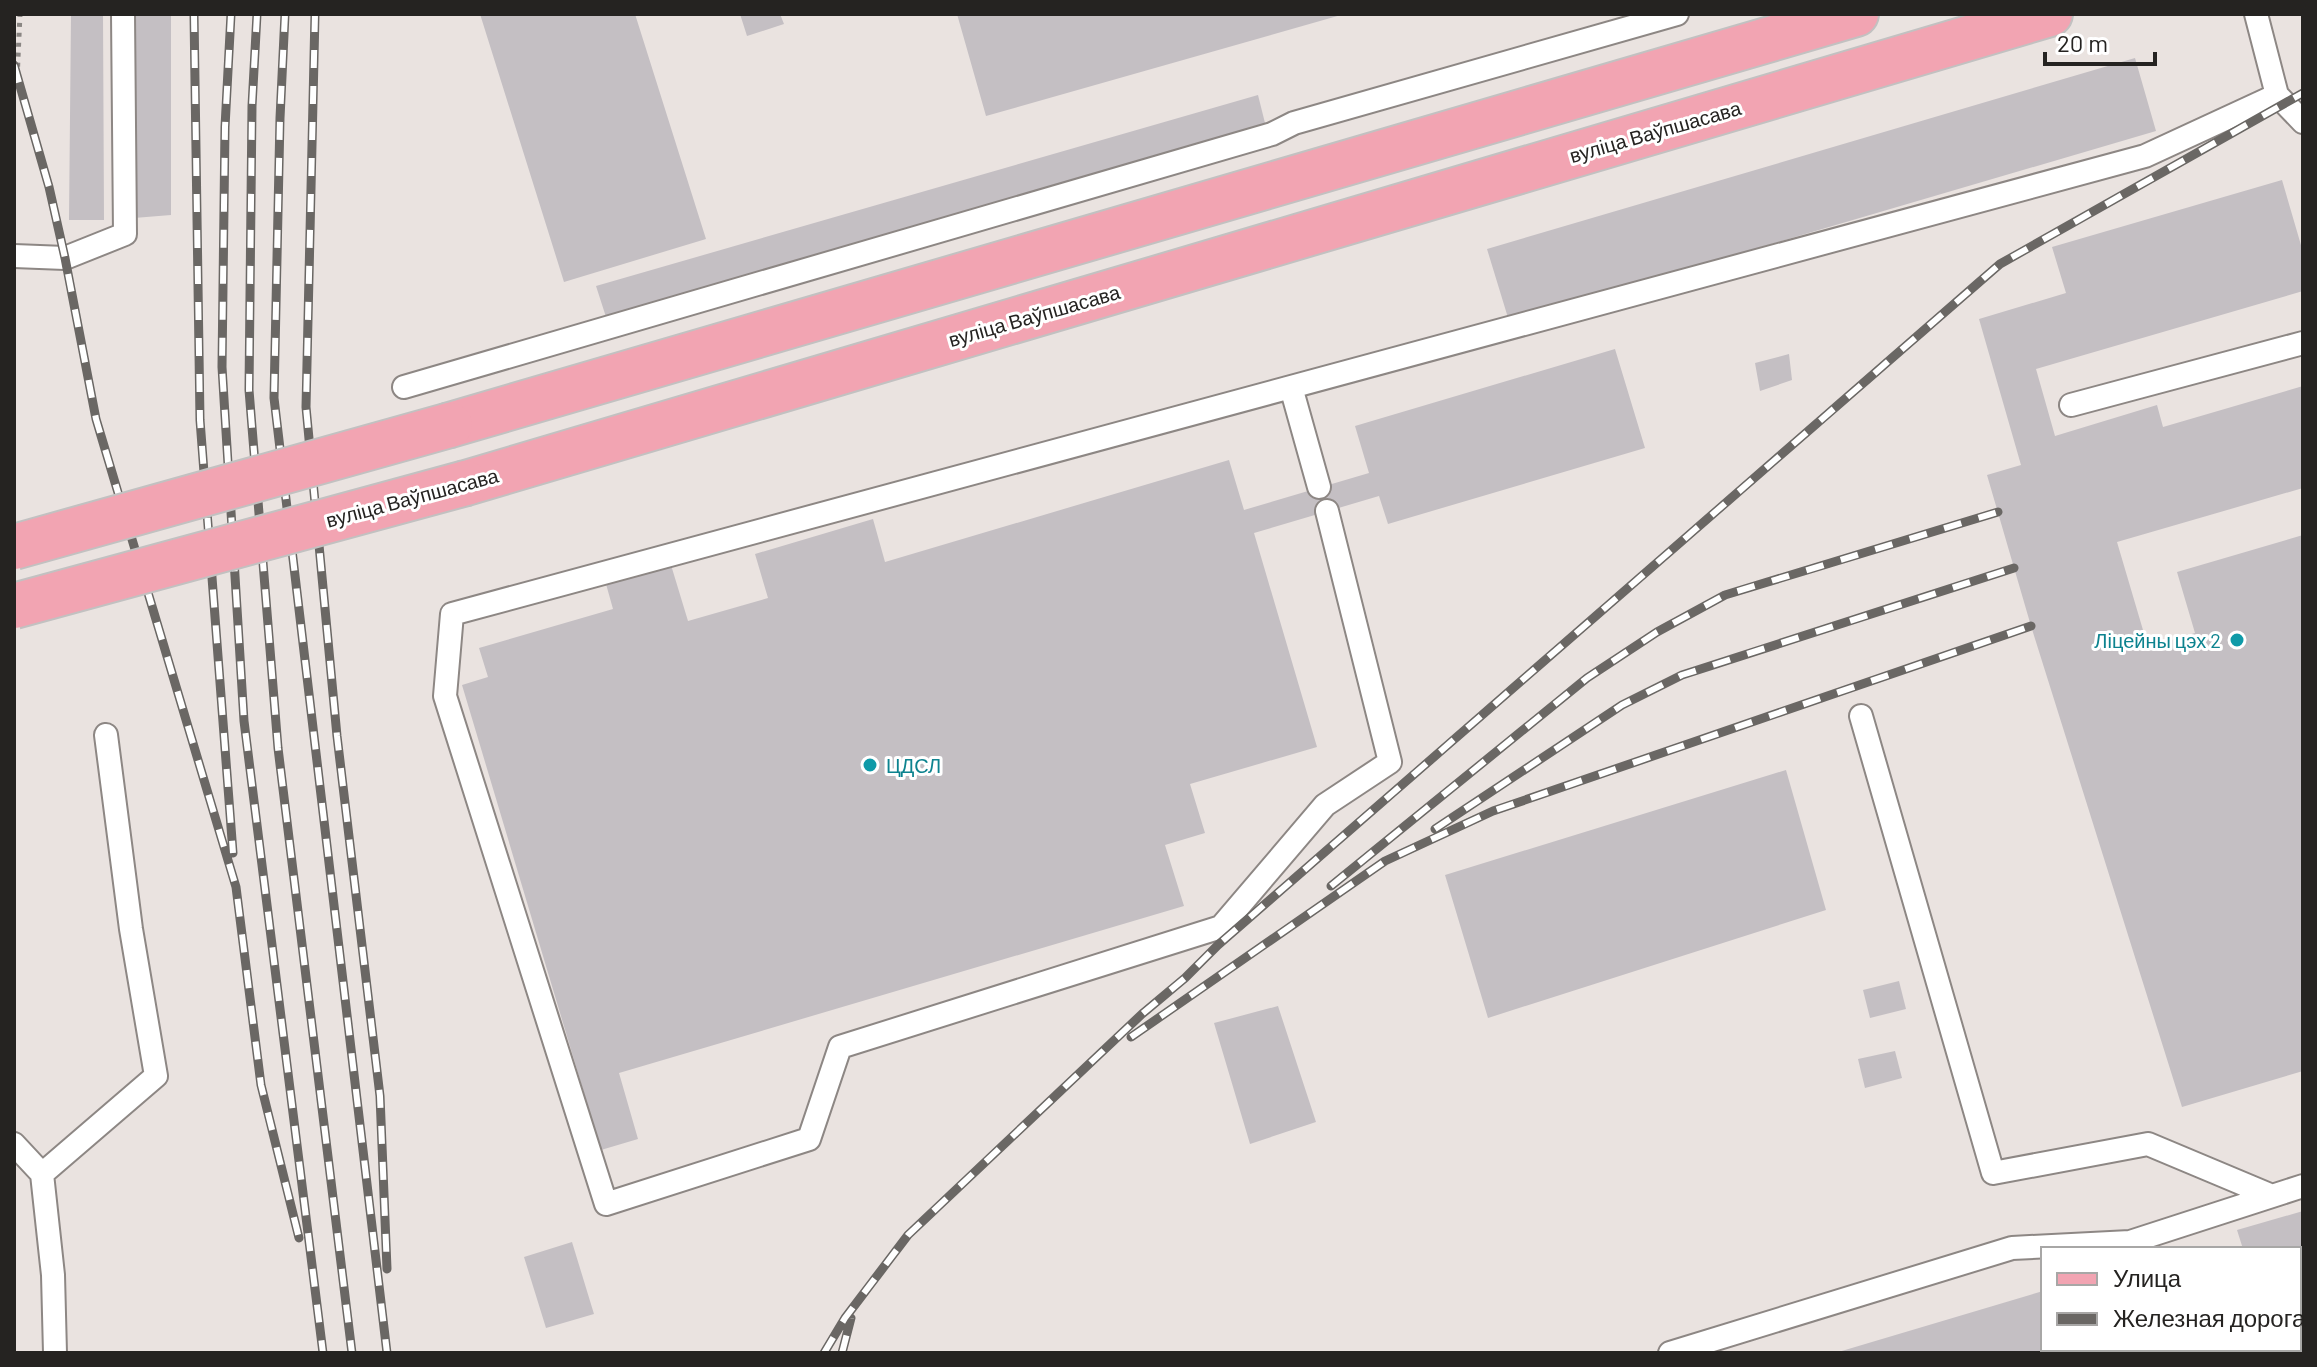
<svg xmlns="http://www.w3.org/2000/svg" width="2317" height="1367" viewBox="0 0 2317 1367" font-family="Barlow,sans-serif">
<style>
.building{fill:#c4bfc3}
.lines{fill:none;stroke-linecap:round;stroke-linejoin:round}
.lane-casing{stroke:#8d8784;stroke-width:26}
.primary-casing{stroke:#c2c1c1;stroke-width:48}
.path{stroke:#8a8683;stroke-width:5;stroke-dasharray:4 6;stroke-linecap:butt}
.lane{stroke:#fff;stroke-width:22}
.primary{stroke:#f2a4b2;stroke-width:44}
.rail-casing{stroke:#6a6764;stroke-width:9}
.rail{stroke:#fff;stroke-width:6;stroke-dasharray:18;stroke-linecap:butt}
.primary-bridge-casing{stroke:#c2c1c1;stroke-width:48;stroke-linecap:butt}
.primary-bridge{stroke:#f2a4b2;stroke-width:44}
.culture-dot{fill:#0f9aa8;stroke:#fff;stroke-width:3}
.labels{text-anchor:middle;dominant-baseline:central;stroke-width:6;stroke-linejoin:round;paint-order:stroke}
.street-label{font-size:20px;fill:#252321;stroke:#fff}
.culture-label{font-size:20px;fill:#0d838f;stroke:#fff;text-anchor:end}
</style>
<rect width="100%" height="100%" fill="#eae3e0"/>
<path class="building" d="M71 14H103L104 220H69Z
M135 14H171V215L134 218Z
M480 14H635L706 239 564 282Z
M740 14H780L784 24 747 36Z
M957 14H1341V15L986 116Z
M2135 58 2156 131 1509 321 1487 249Z
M1258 95 1266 127 606 317 596 286Z
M2282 180 2303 252V291L2036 369 2055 436 2157 405 2163 427 2303 386V488L2117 542 2148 647 2195 633 2177 572 2303 535V1071L2182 1107 2031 626 1987 475 2021 465 1979 319 2066 293 2052 247Z
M1615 349 1645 448 1388 524 1379 496 1254 533 1317 747 1190 784 1205 833 1165 845 1184 906 619 1073 638 1139 601 1150 462 685 488 677 479 648 613 609 606 584 671 565 688 621 768 598 755 554 873 519 885 562 1229 460 1244 510 1369 473 1355 426Z
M1789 354 1792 380 1760 391 1755 363Z
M1786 770 1826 910 1488 1018 1445 875Z
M1899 981 1906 1009 1870 1018 1863 990Z
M1278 1006 1316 1122 1250 1144 1214 1023Z
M1895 1051 1902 1078 1865 1088 1858 1059Z
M2303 1211V1353H2211L2210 1349H2299V1249H2243L2237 1230Z
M572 1242 594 1314 546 1328 524 1257Z
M2043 1291V1350L2032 1353H1835Z"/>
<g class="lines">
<defs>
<path id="lane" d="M2277 95 2303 122
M14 256 65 258 125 234 123 14
M404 387 1272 134 1294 123 1677 14
M1291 387 1319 487
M2071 405 2303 343
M1327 511 1390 762 1325 805 1221 927 840 1047 809 1139 606 1204 445 696 452 614 2145 156 2277 95 2256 14
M1861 716 1993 1173 2148 1144 2272 1196
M14 1144 42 1174 53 1275 55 1353
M42 1174 156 1076 131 929 106 735
M1670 1353 2012 1248 2130 1242 2303 1186"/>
<path id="primary" d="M450 425 1856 14
M466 483 2050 14"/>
</defs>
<use href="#lane" class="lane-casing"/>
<use href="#primary" class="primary-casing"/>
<path class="path" d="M14 86 17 80 20 14"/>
<use href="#lane" class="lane"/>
<use href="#primary" class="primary"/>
<defs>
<path id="rail" d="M194 14 200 420 233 853
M231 14 225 127 222 367 244 721 323 1353
M257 14 252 106 249 390 278 748 352 1353
M285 14 280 118 274 398 387 1353
M315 14 306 407 337 736 380 1096 387 1269
M14 65 49 187 65 258 96 419 236 887 261 1085 299 1238
M1435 829 1622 705 1682 675 2014 568
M1331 886 1587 678 1657 632 1725 595 1998 512
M1131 1037 1385 861 1493 811 2031 626
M824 1353 845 1318 908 1235 1142 1014 1185 978 1218 945 2000 264 2303 93
M842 1353 851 1318"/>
</defs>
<use href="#rail" class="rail-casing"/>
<use href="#rail" class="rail"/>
<defs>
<path id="primary-bridge" d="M14 547 450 425
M14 606 466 483"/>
</defs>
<use href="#primary-bridge" class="primary-bridge-casing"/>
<use href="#primary-bridge" class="primary-bridge"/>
</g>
<g class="culture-dot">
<circle cx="2237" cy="640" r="8"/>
<circle cx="870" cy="765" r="8"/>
</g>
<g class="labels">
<g class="street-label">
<text transform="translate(1655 131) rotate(-16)">вуліца Ваўпшасава</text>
<text transform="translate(1034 315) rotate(-16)">вуліца Ваўпшасава</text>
<text transform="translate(412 497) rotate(-15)">вуліца Ваўпшасава</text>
</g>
<g class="culture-label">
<text x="2221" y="640">Ліцейны цэх 2</text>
<text x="886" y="765" text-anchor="start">ЦДСЛ</text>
</g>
</g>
<rect width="2317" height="1367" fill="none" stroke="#252321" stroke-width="32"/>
<rect x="2041" y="1247" width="260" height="104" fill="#ffffff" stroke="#a8a7a6" stroke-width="2"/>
<rect x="2057" y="1273" width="40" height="12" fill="#f2a4b2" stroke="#a8a7a6" stroke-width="2"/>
<text x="2113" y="1287" font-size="24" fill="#252321">Улица</text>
<rect x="2057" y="1313" width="40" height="12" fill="#6a6764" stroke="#a8a7a6" stroke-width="2"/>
<text x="2113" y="1327" font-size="24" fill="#252321">Железная дорога</text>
<path d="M2045 52v12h110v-12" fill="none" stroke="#252321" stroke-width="4"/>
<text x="2057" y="52" font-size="24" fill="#252321" stroke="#ffffff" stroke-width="6" paint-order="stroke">20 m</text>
</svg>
